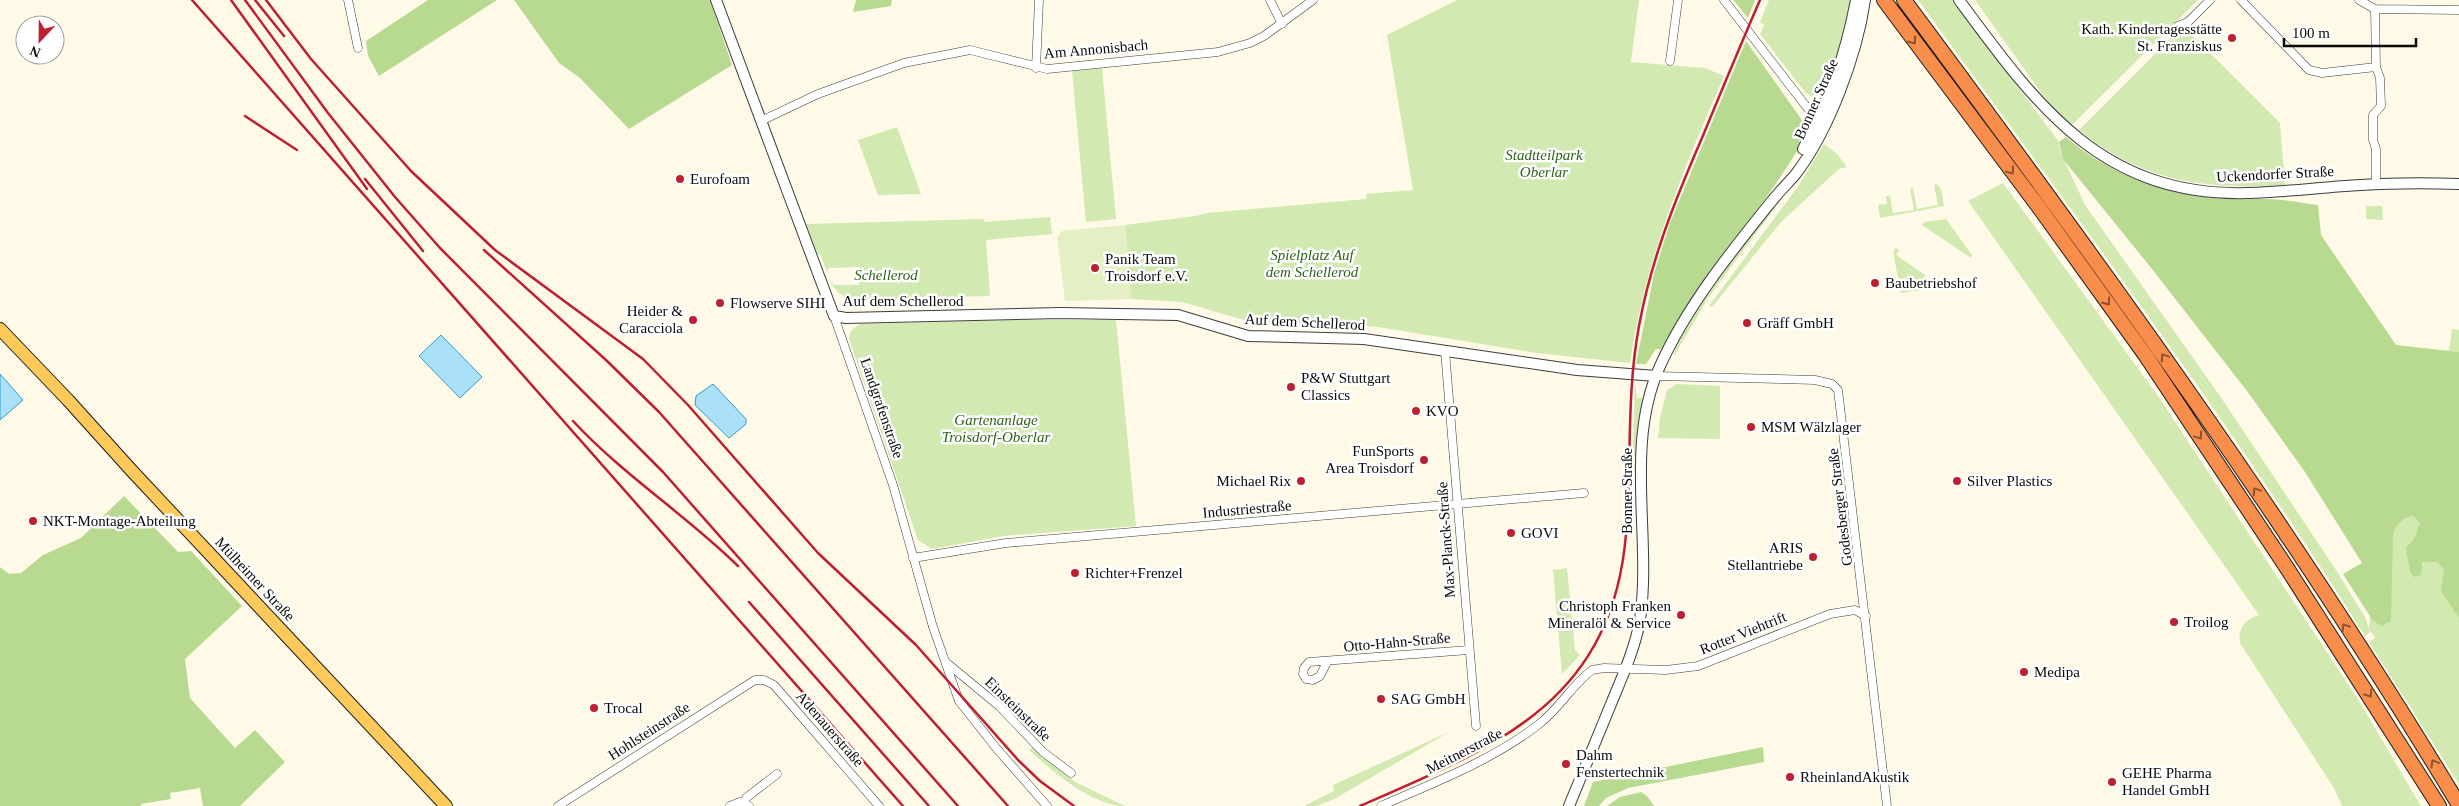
<svg xmlns="http://www.w3.org/2000/svg" width="2459" height="806" viewBox="0 0 2459 806" font-family="Georgia,serif">
<style>
.green{fill:#d2e9b1}
.forest{fill:#b7da90}
.pitch{fill:#e4f0c3}
.water{fill:#abe1f8;stroke:#309cd0}
.lines{fill:none;stroke-linecap:round;stroke-linejoin:round}
.minor-casing{stroke:#3d3d3d;stroke-width:9}
.tertiary-casing{stroke:#3d3d3d;stroke-width:12}
.primary-casing{stroke:#1b1b1b;stroke-width:14}
.motorway-casing{stroke:#1b1b1b;stroke-width:16}
.minor{stroke:#fff;stroke-width:8}
.tertiary{stroke:#fff;stroke-width:10}
.primary{stroke:#fdc95a;stroke-width:12}
.motorway{stroke:#f98e4c;stroke-width:14}
.rail{stroke:#bd2033;stroke-width:2.5}
.oneway{stroke:#8d532e}
.poi-dot{fill:#bd2033;stroke:#fff;stroke-width:2}
.labels{text-anchor:middle;dominant-baseline:central;stroke-width:5;stroke-linejoin:round;paint-order:stroke}
.poi-label{font-size:15px;fill:#0a0a0a;stroke:#fff;text-anchor:start}
.street-label{font-size:15px;fill:#0a0a0a;stroke:#fff}
.park-label{font-size:15px;font-style:italic;fill:#2e621a;stroke:#fff}
</style>
<rect width="100%" height="100%" fill="#fff9e7"/>
<path class="green" d="M1457 0H1639L1631 62 1705 68 1724 76C1682 173 1646 257 1630 363L1537 353 1378 327 1319 323 1251 322 1182 302 1131 299 1125 225 1196 216 1207 213 1366 199V194L1413 190 1387 35Z
M1769 0H1852L1837 55 1821 96 1812 97 1805 92 1760 34 1764 25 1760 22Z
M1918 0H1953L2059 142 2060 151 2085 205 2220 396 2336 570 2365 617 2370 632 2365 636C2227 417 2071 209 1918 0Z
M1975 0H2198L2072 125 2053 109Z
M2183 26 2280 123 2285 185C2206 190 2142 182 2079 130Z
M1102 68 1116 219 1086 222 1072 71Z
M897 127 921 194 878 195 858 140Z
M1824 144 1837 154 1847 167 1839 169 1781 222 1712 307 1709 306 1797 188Z
M2003 183 2158 396 2359 701 2421 806H2342L2334 788 2240 643C2237 628 2246 619 2259 615L1968 201Z
M1937 184 1941 189 1944 206 1880 218 1878 205 1887 204 1886 196 1890 195 1893 213 1914 210 1910 189 1913 188 1917 209 1938 205 1934 185Z
M1783 197 1708 298 1674 356C1671 336 1764 213 1783 197Z
M2366 206H2382L2383 220 2366 219Z
M1050 217 1052 234 986 240 990 296 861 299C844 299 837 294 829 279L834 285H859L858 267 828 268V274L820 254H817L806 224 984 219V222Z
M1946 219 1972 255 1971 258 1922 225 1924 222Z
M1896 248 1900 250 1896 255 1925 275 1928 289 1901 293 1893 252Z
M1020 320H1116L1136 526 1003 536 932 549 918 540 849 339C850 331 853 328 860 324Z
M2452 329 2459 330V352L2449 351Z
M1635 383 1637 398H1644L1639 474H1632Z
M1677 384 1720 386V439L1658 438 1660 418 1667 390Z
M2459 418V784L2369 642 2375 638 2369 629 2378 509Z
M1567 568 1575 650 1580 655 1562 674 1553 570Z
M1449 732 1336 798 1317 806H1304L1334 791 1333 785Z
M1033 747 1075 782 1125 806C1092 806 1052 771 1029 750Z"/>
<path class="forest" d="M428 0H497L379 76 368 56 366 41Z
M514 0H710L732 65 629 129 580 78 559 63Z
M856 0H892L891 6 853 12Z
M1733 0H1755L1748 18 1735 2Z
M1746 41 1804 123V130L1798 145 1800 146C1758 217 1701 277 1661 349H1656L1646 364H1636L1654 274 1670 223Z
M2066 137C2104 170 2154 191 2204 197 2224 200 2244 199 2265 199 2282 199 2300 203 2318 205L2321 235 2396 345 2459 352V618L2441 591 2444 570 2438 562H2422L2421 575 2414 577 2410 571 2406 548 2414 539 2420 523 2413 516C2402 518 2396 524 2393 534L2391 621 2382 626 2373 621 2343 574 2362 563 2305 472 2247 391 2152 269 2063 159 2059 142Z
M124 496 178 552 191 551 242 606 185 659 190 698 235 748 255 730 285 762 240 806H203L200 788 170 793 171 799 141 804V806H0V567L9 574 21 573 43 555 81 538Z
M1763 747 1764 762 1628 788 1606 798 1599 806H1584L1593 782Z
M1641 792 1647 796 1654 806H1607L1620 797Z"/>
<path class="pitch" d="M1125 225 1131 299 1065 301 1057 237 1062 231Z"/>
<path class="water" d="M441 335 482 377 460 398 419 356Z
M0 374 23 400 0 420Z
M713 384 746 419V424L729 438 695 405 696 396Z"/>
<g class="lines">
<defs>
<path id="minor" d="M348 0 358 48
M1270 0 1282 24
M1724 0 1819 123
M2241 0 2309 70 2322 73 2376 67
M2359 0 2375 9 2459 10
M2375 9 2376 67 2380 78 2381 106 2373 115V140L2376 149V184
M2178 26 2188 22 2210 0
M1670 61 1678 0
M1036 68 1039 0
M761 121 818 94 904 63 970 50 1047 69 1218 52 1250 43 1264 36 1313 0
M834 316 893 485 933 627 959 701 997 749 1047 806
M1445 351 1476 726
M1656 376 1815 380 1832 384 1838 390 1887 806
M913 558 1006 543 1584 493
M1327 662 1320 676 1313 680 1306 679 1303 674 1304 668 1309 662 1469 650
M948 664 999 706 1043 752 1071 773
M744 803 746 798 777 774
M558 806 755 680H764L774 685 879 806
M730 806 740 802 749 806
M1381 806C1435 782 1491 761 1538 725 1559 709 1572 685 1592 670L1604 668 1666 670 1698 666 1830 614 1855 610 1866 616"/>
<path id="tertiary" d="M716 0 834 316 846 318 1061 313 1178 315 1248 336 1364 339 1577 370 1656 376
M1959 0C2037 106 2102 197 2248 193 2286 192 2323 187 2361 185 2394 183 2426 183 2459 184
M1803 149C1830 97 1845 58 1856 0
M1569 806C1583 772 1597 738 1611 704 1622 677 1635 649 1640 620 1652 537 1624 445 1660 366 1687 306 1730 253 1771 202 1779 192 1787 184 1795 175 1829 131 1857 55 1865 0"/>
<path id="primary" d="M0 329 68 400 132 471 446 806"/>
<path id="motorway" d="M1884 0 2038 206 2146 356 2285 565 2439 806
M1904 0C2098 261 2291 526 2459 805"/>
</defs>
<use href="#minor" class="minor-casing"/>
<use href="#tertiary" class="tertiary-casing"/>
<use href="#primary" class="primary-casing"/>
<use href="#motorway" class="motorway-casing"/>
<use href="#minor" class="minor"/>
<use href="#tertiary" class="tertiary"/>
<use href="#primary" class="primary"/>
<use href="#motorway" class="motorway"/>
<path class="rail" d="M192 0 903 806
M231 0 367 189
M245 0 328 113 395 197 440 248 663 472 958 806
M255 0 284 36
M266 0 311 59 411 171 495 250 643 359 688 405 818 553 916 645 1018 760 1040 781 1074 806
M245 116 297 150
M365 179 423 251
M484 250 606 360 659 412 1008 806
M573 421C623 475 686 515 738 566
M749 602 929 806
M1360 806C1495 747 1612 703 1626 534 1632 465 1626 395 1639 326 1651 260 1675 200 1702 138 1721 92 1740 46 1760 0"/>
</g>
<defs><path id="oneway-chevron" d="M-2-3.5L2.5 0L-2 3.5" fill="none" stroke-width="1.6" stroke-linecap="round" stroke-linejoin="round" transform="scale(1.25)"/></defs>
<g class="oneway">
<use href="#oneway-chevron" transform="translate(1913 41) rotate(54)"/>
<use href="#oneway-chevron" transform="translate(2011 171) rotate(53)"/>
<use href="#oneway-chevron" transform="translate(2107 302) rotate(54)"/>
<use href="#oneway-chevron" transform="translate(2164 357) rotate(-124)"/>
<use href="#oneway-chevron" transform="translate(2199 436) rotate(56)"/>
<use href="#oneway-chevron" transform="translate(2256 491) rotate(-124)"/>
<use href="#oneway-chevron" transform="translate(2345 627) rotate(-123)"/>
<use href="#oneway-chevron" transform="translate(2369 694) rotate(57)"/>
<use href="#oneway-chevron" transform="translate(2434 763) rotate(-121)"/>
</g>
<g class="poi-dot">
<circle cx="2232" cy="38" r="5"/>
<circle cx="680" cy="179" r="5"/>
<circle cx="1095" cy="268" r="5"/>
<circle cx="1875" cy="283" r="5"/>
<circle cx="720" cy="303" r="5"/>
<circle cx="693" cy="320" r="5"/>
<circle cx="1747" cy="323" r="5"/>
<circle cx="1291" cy="387" r="5"/>
<circle cx="1416" cy="411" r="5"/>
<circle cx="1751" cy="427" r="5"/>
<circle cx="1424" cy="460" r="5"/>
<circle cx="1301" cy="481" r="5"/>
<circle cx="1957" cy="481" r="5"/>
<circle cx="33" cy="521" r="5"/>
<circle cx="1511" cy="533" r="5"/>
<circle cx="1813" cy="557" r="5"/>
<circle cx="1075" cy="573" r="5"/>
<circle cx="1681" cy="615" r="5"/>
<circle cx="2174" cy="622" r="5"/>
<circle cx="2024" cy="672" r="5"/>
<circle cx="1381" cy="699" r="5"/>
<circle cx="594" cy="708" r="5"/>
<circle cx="1566" cy="764" r="5"/>
<circle cx="1790" cy="777" r="5"/>
<circle cx="2112" cy="782" r="5"/>
</g>
<g class="labels">
<g class="poi-label">
<text x="2222" y="29" text-anchor="end">Kath. Kindertagesstätte<tspan x="2222" dy="17">St. Franziskus</tspan></text>
<text x="690" y="179">Eurofoam</text>
<text x="1105" y="259">Panik Team<tspan x="1105" dy="17">Troisdorf e.V.</tspan></text>
<text x="1885" y="283">Baubetriebshof</text>
<text x="730" y="303">Flowserve SIHI</text>
<text x="683" y="311" text-anchor="end">Heider &amp;<tspan x="683" dy="17">Caracciola</tspan></text>
<text x="1757" y="323">Gräff GmbH</text>
<text x="1301" y="378">P&amp;W Stuttgart<tspan x="1301" dy="17">Classics</tspan></text>
<text x="1426" y="411">KVO</text>
<text x="1761" y="427">MSM Wälzlager</text>
<text x="1414" y="451" text-anchor="end">FunSports<tspan x="1414" dy="17">Area Troisdorf</tspan></text>
<text x="1291" y="481" text-anchor="end">Michael Rix</text>
<text x="1967" y="481">Silver Plastics</text>
<text x="43" y="521">NKT-Montage-Abteilung</text>
<text x="1521" y="533">GOVI</text>
<text x="1803" y="548" text-anchor="end">ARIS<tspan x="1803" dy="17">Stellantriebe</tspan></text>
<text x="1085" y="573">Richter+Frenzel</text>
<text x="1671" y="606" text-anchor="end">Christoph Franken<tspan x="1671" dy="17">Mineralöl &amp; Service</tspan></text>
<text x="2184" y="622">Troilog</text>
<text x="2034" y="672">Medipa</text>
<text x="1391" y="699">SAG GmbH</text>
<text x="604" y="708">Trocal</text>
<text x="1576" y="755">Dahm<tspan x="1576" dy="17">Fenstertechnik</tspan></text>
<text x="2122" y="773">GEHE Pharma<tspan x="2122" dy="17">Handel GmbH</tspan></text>
<text x="1800" y="777">RheinlandAkustik</text>
</g>
<g class="street-label">
<text transform="translate(1096 49) rotate(-5)">Am Annonisbach</text>
<text transform="translate(1816 99) rotate(-66)">Bonner Straße</text>
<text transform="translate(2275 174) rotate(-3)">Uckendorfer Straße</text>
<text x="903" y="301">Auf dem Schellerod</text>
<text transform="translate(1305 322) rotate(3)">Auf dem Schellerod</text>
<text transform="translate(882 408) rotate(71)">Landgrafenstraße</text>
<text transform="translate(1627 491) rotate(-90)">Bonner Straße</text>
<text transform="translate(1840 507) rotate(-97)">Godesberger Straße</text>
<text transform="translate(1247 509) rotate(-5)">Industriestraße</text>
<text transform="translate(1446 540) rotate(-94)">Max-Planck-Straße</text>
<text transform="translate(255 579) rotate(47)">Mülheimer Straße</text>
<text transform="translate(1743 633) rotate(-22)">Rotter Viehtrift</text>
<text transform="translate(1397 642) rotate(-5)">Otto-Hahn-Straße</text>
<text transform="translate(1018 709) rotate(44)">Einsteinstraße</text>
<text transform="translate(830 729) rotate(49)">Adenauerstraße</text>
<text transform="translate(649 731) rotate(-33)">Hohlsteinstraße</text>
<text transform="translate(1464 751) rotate(-27)">Meitnerstraße</text>
</g>
<g class="park-label">
<text x="1544" y="155">Stadtteilpark<tspan x="1544" dy="17">Oberlar</tspan></text>
<text x="1312" y="255">Spielplatz Auf<tspan x="1312" dy="17">dem Schellerod</tspan></text>
<text x="886" y="275">Schellerod</text>
<text x="996" y="420">Gartenanlage<tspan x="996" dy="17">Troisdorf-Oberlar</tspan></text>
</g>
</g>
<g transform="translate(40 40) rotate(202)"><circle r="24" fill="#ffffff" stroke="#9d9d9d"/>
<path d="M0-4L9 19L0 12L-9 19Z" fill="#bd2033"/>
<text y="-8" font-size="14" font-weight="bold" text-anchor="middle" fill="#0a0a0a">N</text>
</g>
<path d="M2284 38v8h132v-8" fill="none" stroke="#0a0a0a" stroke-width="2.5"/>
<text x="2292" y="38" font-size="15" fill="#0a0a0a" stroke="#ffffff" stroke-width="4" paint-order="stroke">100 m</text>
</svg>
